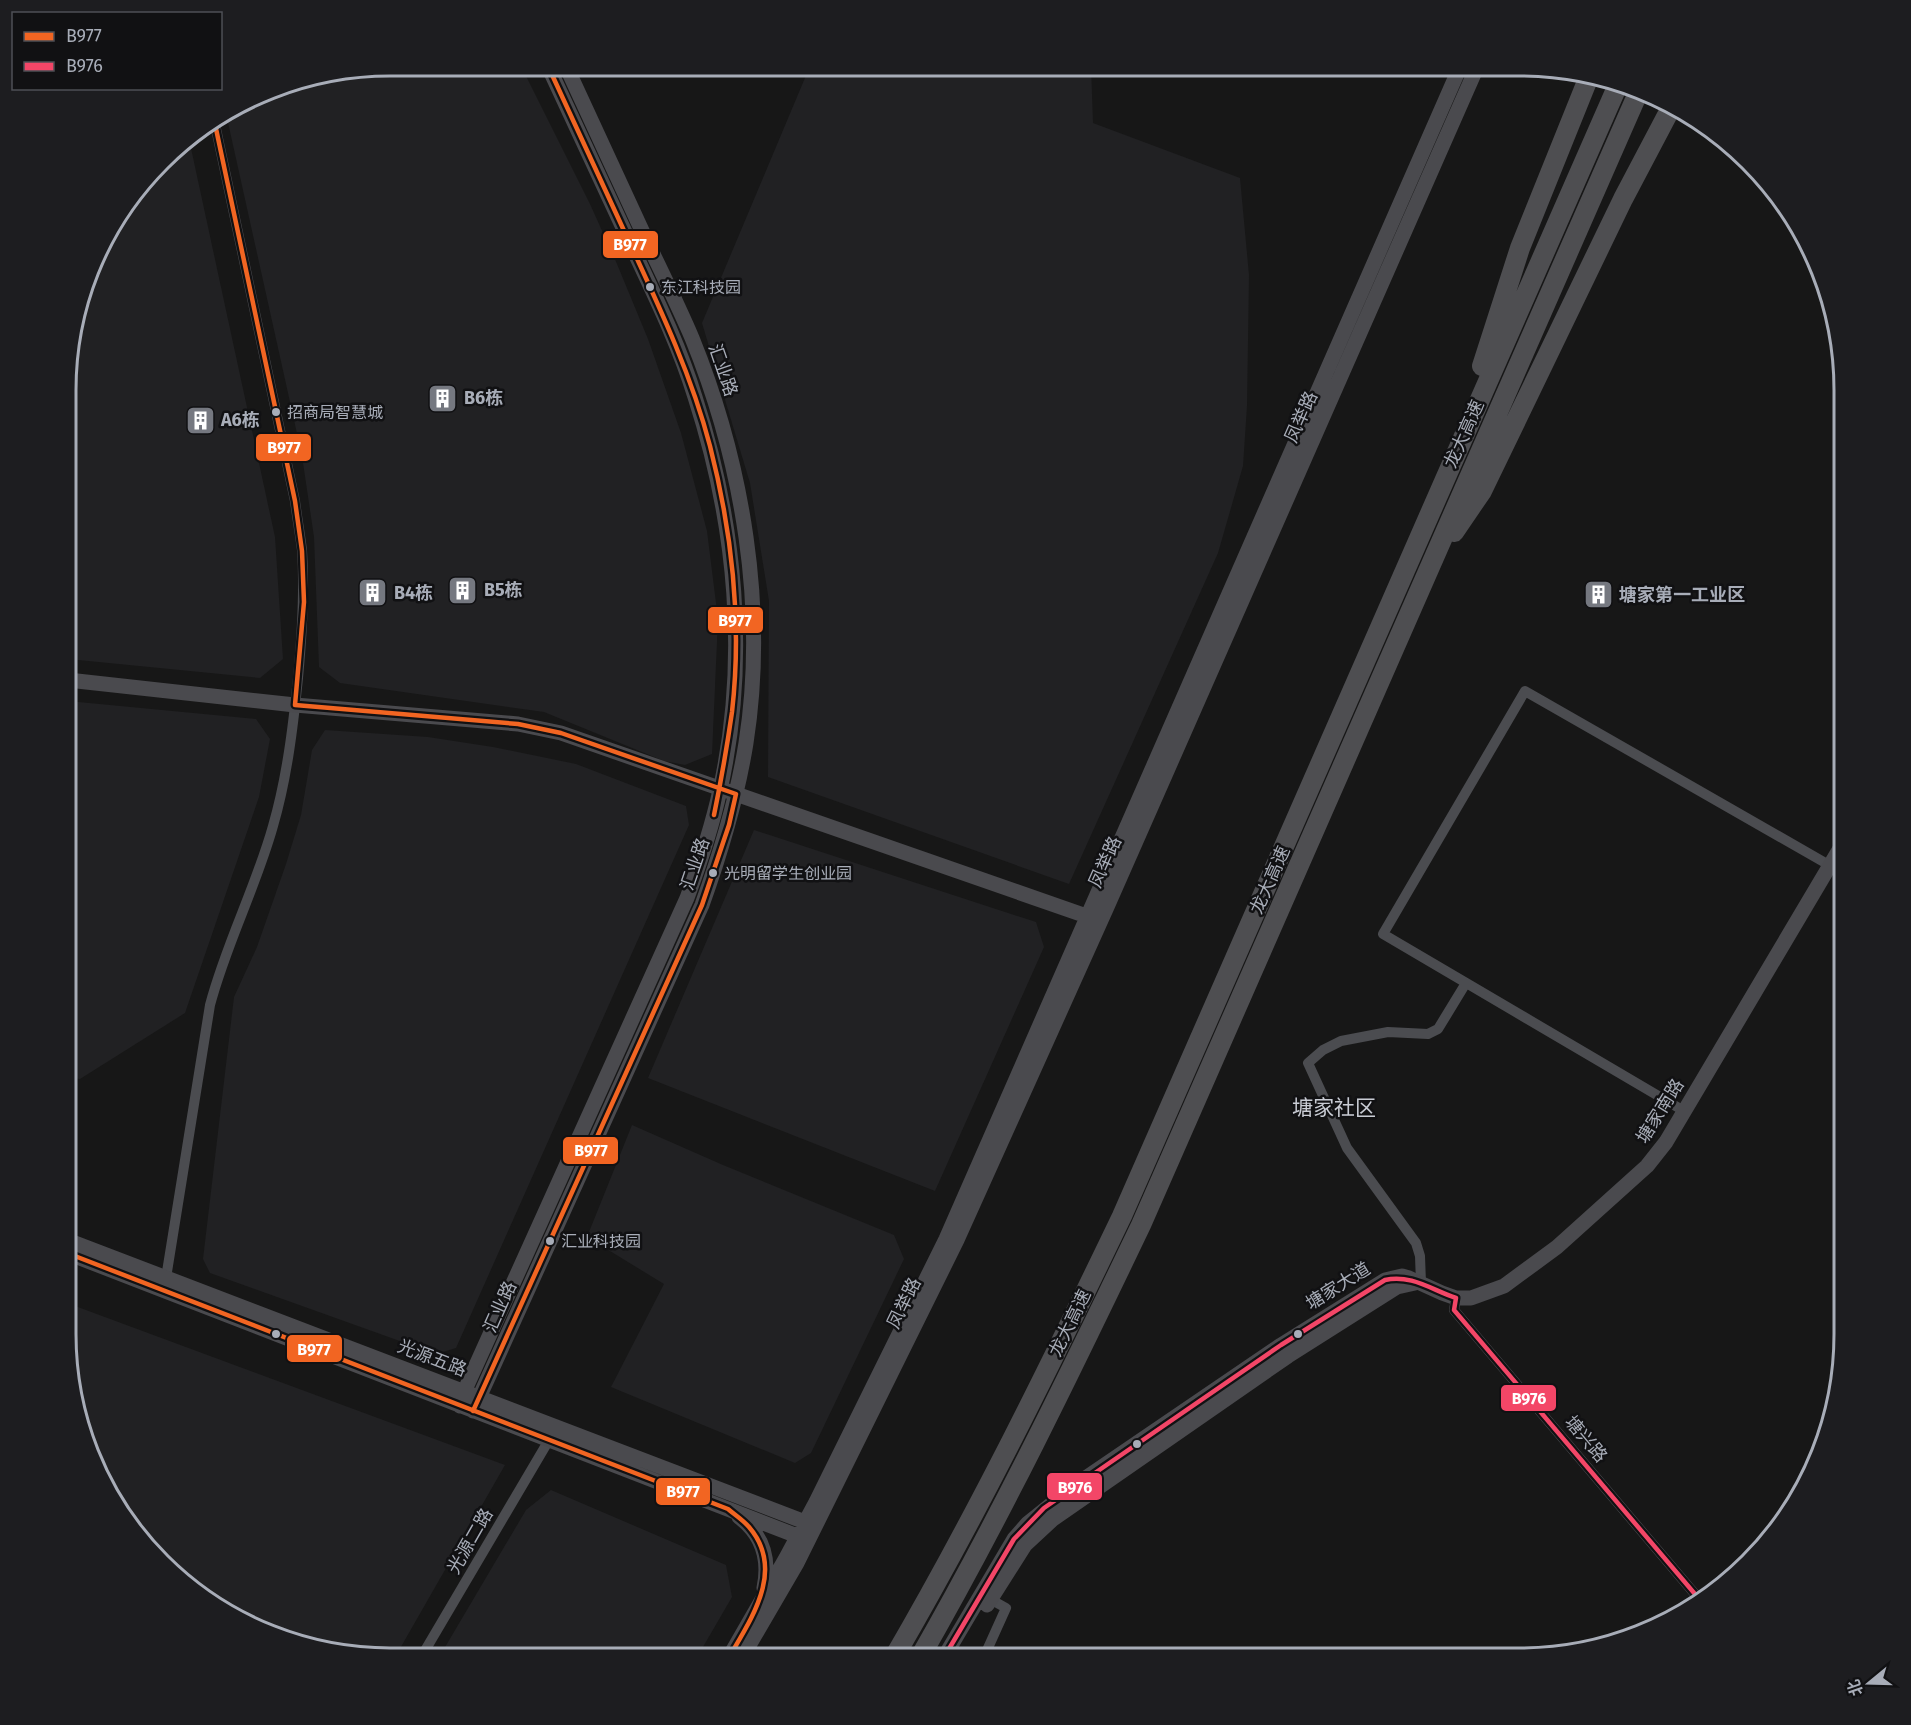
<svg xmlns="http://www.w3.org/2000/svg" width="1911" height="1725" viewBox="0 0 1911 1725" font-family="'Fira Sans','Noto Sans SC',sans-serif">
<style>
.built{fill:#212123}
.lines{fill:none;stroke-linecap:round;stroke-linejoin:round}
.street{stroke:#4b4c50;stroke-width:10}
.secondary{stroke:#4a4a4e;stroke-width:15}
.highway{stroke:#4e4e51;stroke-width:20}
.bus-1-casing{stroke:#111113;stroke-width:9}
.bus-2-casing{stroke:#111113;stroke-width:9}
.bus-1{stroke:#f26522;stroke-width:4.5}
.bus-2{stroke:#f34667;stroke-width:4.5}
.bus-dot{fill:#a8adb8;stroke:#111113;stroke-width:2}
.labels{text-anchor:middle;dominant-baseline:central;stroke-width:5;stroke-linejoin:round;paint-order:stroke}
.bus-label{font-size:16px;fill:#a8adb8;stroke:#111113;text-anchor:start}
.street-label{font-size:18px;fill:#a8adb8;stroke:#111113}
.poi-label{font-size:18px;font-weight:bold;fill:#a8adb8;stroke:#111113;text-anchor:start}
.quarter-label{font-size:21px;fill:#c9ccd4;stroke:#111113}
.rim{fill:none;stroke:#a8adb8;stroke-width:3}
.line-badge{stroke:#111113;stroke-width:2}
.badge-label{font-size:16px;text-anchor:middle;font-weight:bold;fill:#fff}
</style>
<rect width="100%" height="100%" fill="#171717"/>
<path class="built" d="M391 66H521L590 204 617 264 648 339 681 433 707 531 718 619 712 754 685 765 664 761 544 712 340 683 319 667 314 537 302 456 227 118 286 83Z
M810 66H1091L1093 123 1240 178 1249 275 1247 406 1243 466 1218 553 1069 884 768 777 769 601 750 483 702 323Z
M189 139 275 537 283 659 260 678 68 659 69 348 109 229 177 146Z
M68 701 256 719 270 739 259 797 185 1013 80 1079 67 1077Z
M325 730 428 737 493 747 576 764 686 806 689 825 456 1348 436 1354 210 1273 203 1259 234 997 257 947 286 864 301 815 312 750Z
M754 830 1036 922 1044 947 935 1191 648 1078Z
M632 1125 723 1165 894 1235 904 1259 811 1453 795 1463 611 1387 664 1284 587 1237Z
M67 1303 505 1465 394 1659 327 1653 248 1626 147 1549 91 1458 67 1355Z
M551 1490 726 1565 732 1597 696 1659H438L526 1510Z"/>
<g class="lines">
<path class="street" d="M1684 1111 1383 934 1525 691 1829 865
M166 1278 210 1005C226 944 256 887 273 826 287 778 293 727 298 678 302 635 305 593 302 550 300 534 297 517 295 501L215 124
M1421 1283 1420 1256 1416 1243 1347 1148 1308 1063 1323 1050 1341 1041 1388 1032 1428 1034 1438 1029 1466 983
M1456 1298 1454 1310 1700 1600
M420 1659 549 1440
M983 1659 1006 1608 990 1599"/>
<path class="secondary" d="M68 680 295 705 518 724 561 733 1095 919
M67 1240 805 1522 811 1529
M67 1253 805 1539
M460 1406 464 1392 687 898C700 863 712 827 720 790 749 660 736 524 695 397 679 345 655 296 632 247 604 187 576 126 548 66
M473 1411 702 905C721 852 737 799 746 743 767 608 743 464 692 338 677 303 660 269 644 235 618 179 592 122 566 66
M739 1517C763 1535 770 1559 764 1588
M987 1605 1025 1545 1053 1519 1288 1356 1397 1287 1415 1283
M728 1659 786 1558 816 1502 946 1239 1460 67
M741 1659 797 1563 957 1240 1107 907 1477 67
M943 1659 1014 1539 1028 1523 1074 1486 1281 1345 1385 1280 1402 1276 1409 1278 1442 1293 1456 1298H1471L1504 1286 1557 1247 1647 1166 1666 1142 1845 840"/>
<path class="highway" d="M1482 366 1520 248 1588 79
M1454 532 1482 491 1623 199 1672 106
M893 1659C977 1515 1050 1366 1122 1216L1617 87
M919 1659C1000 1518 1071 1371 1141 1225L1638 93"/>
<defs>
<path id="bus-1" d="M548 66C574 122 600 179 626 235 658 304 691 373 710 446 732 532 742 624 732 712 727 747 721 781 714 815
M215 124 295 501 302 551 304 602 295 705 518 724 561 733 736 794 729 825 702 905 473 1411
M67 1253 728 1509C735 1515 743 1520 749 1527 786 1570 751 1619 728 1659"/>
<path id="bus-2" d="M943 1659 1014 1539 1044 1508 1281 1345 1385 1280C1411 1274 1432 1290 1456 1298L1454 1310 1700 1600"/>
</defs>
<use href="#bus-1" class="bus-1-casing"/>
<use href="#bus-2" class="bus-2-casing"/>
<use href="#bus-1" class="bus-1"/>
<use href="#bus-2" class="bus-2"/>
</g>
<defs>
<symbol id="building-square" viewBox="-11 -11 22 22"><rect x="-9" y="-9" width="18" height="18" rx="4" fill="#757880" stroke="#111113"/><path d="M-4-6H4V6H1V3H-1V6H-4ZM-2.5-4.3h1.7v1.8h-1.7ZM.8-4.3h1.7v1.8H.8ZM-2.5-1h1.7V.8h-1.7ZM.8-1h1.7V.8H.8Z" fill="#fff"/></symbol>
</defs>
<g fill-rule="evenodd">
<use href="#building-square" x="426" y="382" width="33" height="33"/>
<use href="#building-square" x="184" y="404" width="33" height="33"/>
<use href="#building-square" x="446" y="574" width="33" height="33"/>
<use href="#building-square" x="356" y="576" width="33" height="33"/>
<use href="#building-square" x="1582" y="578" width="33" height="33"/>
</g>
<g class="bus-dot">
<circle cx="650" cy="287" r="5"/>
<circle cx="276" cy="412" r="5"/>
<circle cx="713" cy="873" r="5"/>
<circle cx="550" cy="1241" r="5"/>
<circle cx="276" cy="1334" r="5"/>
<circle cx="1298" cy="1334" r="5"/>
<circle cx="1137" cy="1444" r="5"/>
</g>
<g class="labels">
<g class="bus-label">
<text x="661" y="287">东江科技园</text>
<text x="287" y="412">招商局智慧城</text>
<text x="724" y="873">光明留学生创业园</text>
<text x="561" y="1241">汇业科技园</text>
</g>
<g class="street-label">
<text transform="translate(723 370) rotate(71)">汇业路</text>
<text transform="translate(1301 417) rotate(-66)">凤举路</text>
<text transform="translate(1464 434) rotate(-66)">龙大高速</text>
<text transform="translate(1105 862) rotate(-66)">凤举路</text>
<text transform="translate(695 864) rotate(-71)">汇业路</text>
<text transform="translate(1270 880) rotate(-66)">龙大高速</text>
<text transform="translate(1660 1111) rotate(-58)">塘家南路</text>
<text transform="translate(1338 1286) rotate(-32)">塘家大道</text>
<text transform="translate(904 1303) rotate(-64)">凤举路</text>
<text transform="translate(500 1307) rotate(-66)">汇业路</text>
<text transform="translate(1070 1323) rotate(-64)">龙大高速</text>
<text transform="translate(432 1358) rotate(21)">光源五路</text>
<text transform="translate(1586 1439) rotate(50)">塘兴路</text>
<text transform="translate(470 1541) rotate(-60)">光源二路</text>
</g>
<g class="poi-label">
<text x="464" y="398">B6栋</text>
<text x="221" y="420">A6栋</text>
<text x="484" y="590">B5栋</text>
<text x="394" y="593">B4栋</text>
<text x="1619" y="595">塘家第一工业区</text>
</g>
<g class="quarter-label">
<text x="1334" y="1108">塘家社区</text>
</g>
</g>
<path d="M0 0H1911V1725H0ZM390 76H1520A314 314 0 0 1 1834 390V1334A314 314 0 0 1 1520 1648H390A314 314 0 0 1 76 1334V390A314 314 0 0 1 390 76Z" fill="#1d1d20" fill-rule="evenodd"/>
<path class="rim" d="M390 76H1520A314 314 0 0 1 1834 390V1334A314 314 0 0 1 1520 1648H390A314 314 0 0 1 76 1334V390A314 314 0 0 1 390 76Z"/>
<g class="line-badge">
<rect x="602" y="230" width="57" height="29" rx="6" fill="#f26522"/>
<rect x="255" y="433" width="57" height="29" rx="6" fill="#f26522"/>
<rect x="707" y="606" width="57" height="28" rx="6" fill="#f26522"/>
<rect x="562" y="1136" width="57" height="29" rx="6" fill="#f26522"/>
<rect x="286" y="1334" width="57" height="29" rx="6" fill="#f26522"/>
<rect x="1500" y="1384" width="57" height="28" rx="6" fill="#f34667"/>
<rect x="1046" y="1472" width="57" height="29" rx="6" fill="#f34667"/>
<rect x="655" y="1477" width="56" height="29" rx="6" fill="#f26522"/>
</g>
<g class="badge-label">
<text x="630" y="250">B977</text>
<text x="284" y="453">B977</text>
<text x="735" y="626">B977</text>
<text x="591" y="1156">B977</text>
<text x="314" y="1355">B977</text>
<text x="1529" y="1404">B976</text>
<text x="1075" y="1493">B976</text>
<text x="683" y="1497">B977</text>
</g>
<rect x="12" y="12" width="210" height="78" fill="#111113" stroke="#4d4f55" stroke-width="1.5"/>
<rect x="24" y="32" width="30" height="9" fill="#f26522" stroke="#4d4f55" stroke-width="1.5"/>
<text x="66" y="42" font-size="18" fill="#a8adb8">B977</text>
<rect x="24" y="62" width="30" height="9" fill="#f34667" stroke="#4d4f55" stroke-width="1.5"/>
<text x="66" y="72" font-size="18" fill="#a8adb8">B976</text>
<g transform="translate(1869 1683) rotate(251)" stroke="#111113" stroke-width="4.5" paint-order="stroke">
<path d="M0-4.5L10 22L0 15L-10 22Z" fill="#a8adb8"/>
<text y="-9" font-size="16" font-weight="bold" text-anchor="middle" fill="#a8adb8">北</text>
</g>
</svg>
